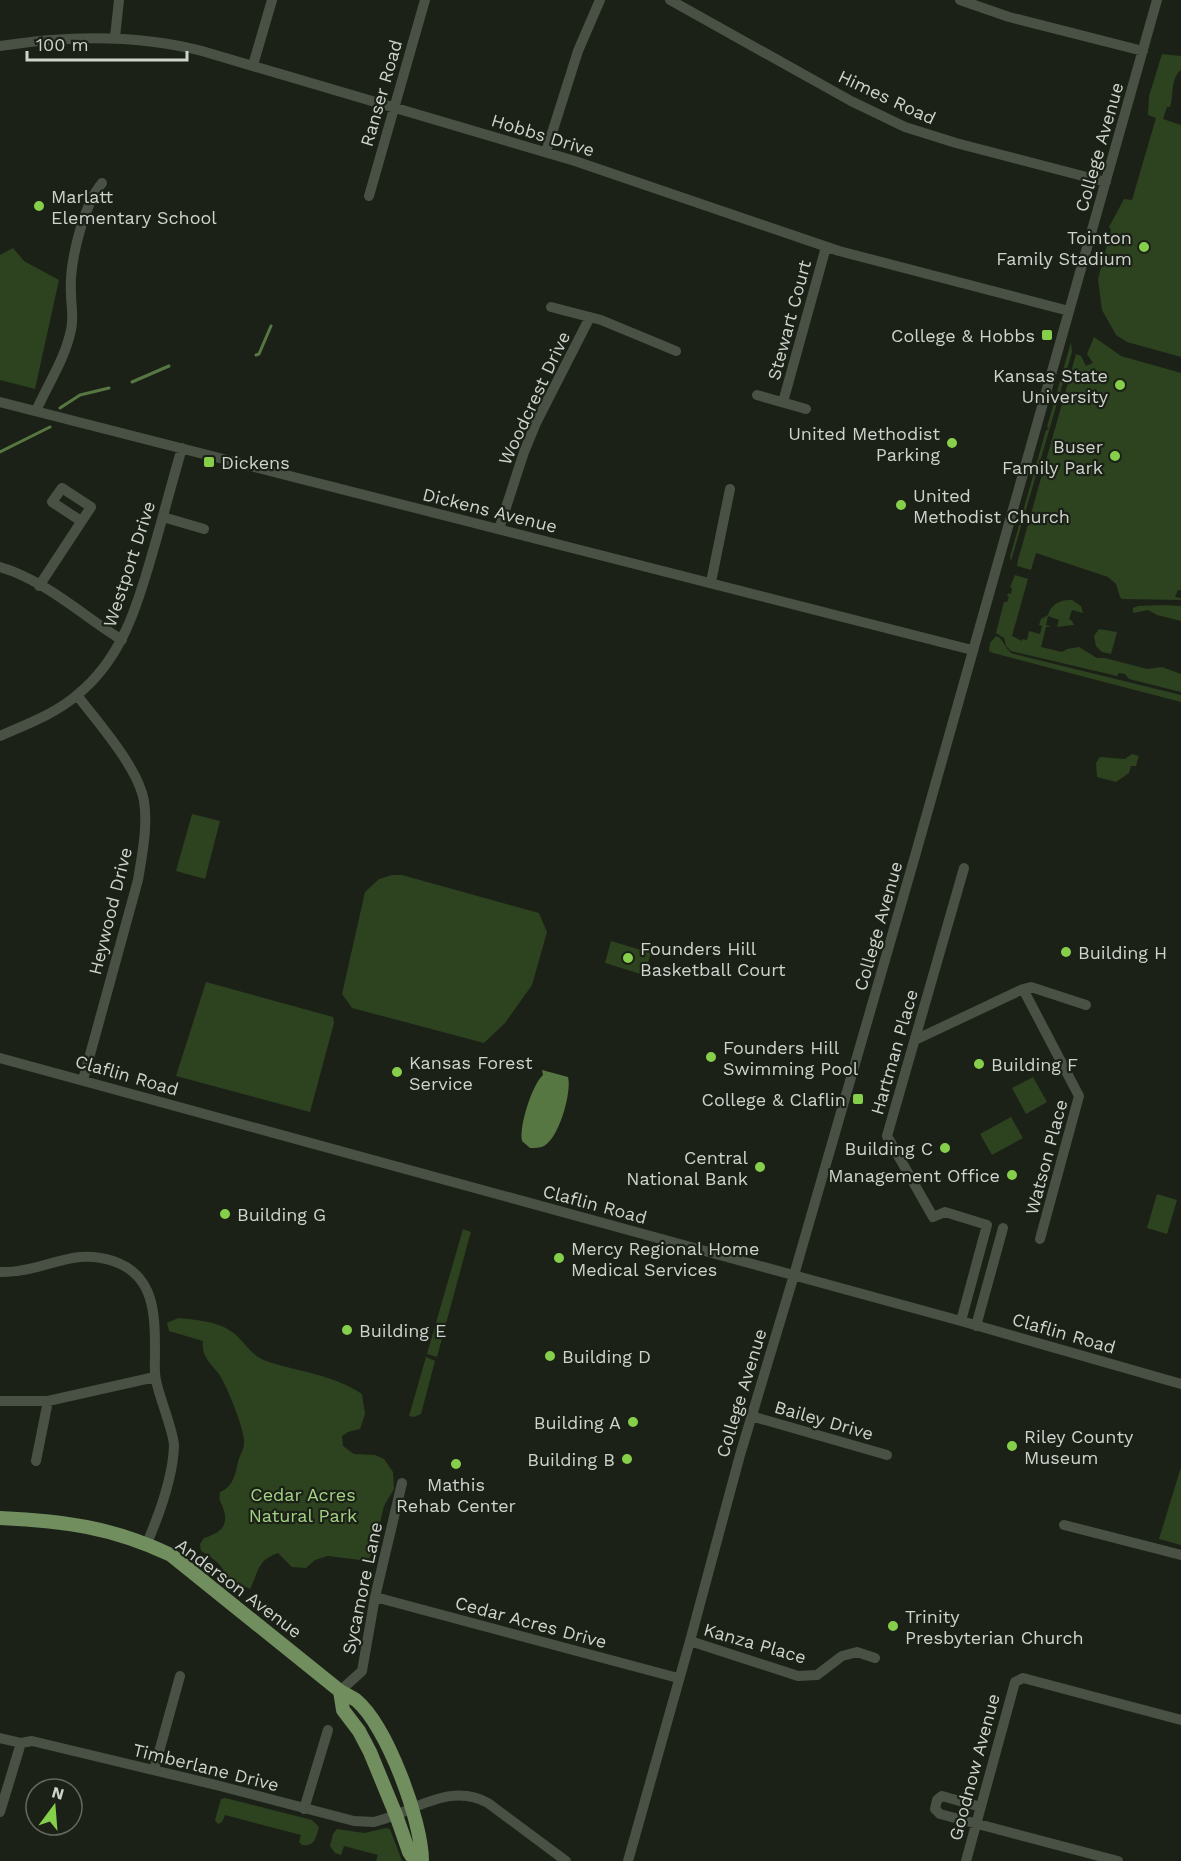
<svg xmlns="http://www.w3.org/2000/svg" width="1181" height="1861" viewBox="0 0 1181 1861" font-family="'Work Sans',sans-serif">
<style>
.green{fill:#2d421f}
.water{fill:#577742}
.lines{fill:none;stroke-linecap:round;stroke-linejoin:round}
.stream{stroke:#577742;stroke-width:3}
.minor{stroke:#495144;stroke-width:10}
.major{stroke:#718e5e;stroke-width:14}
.poi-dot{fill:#86cf4b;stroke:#1b2117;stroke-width:2}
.labels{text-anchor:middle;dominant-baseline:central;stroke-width:4.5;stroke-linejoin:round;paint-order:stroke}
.street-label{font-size:18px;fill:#ced3cc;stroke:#1b2117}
.poi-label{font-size:18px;fill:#ced3cc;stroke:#1b2117;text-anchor:start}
.park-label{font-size:18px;fill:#a3d284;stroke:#1b2117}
</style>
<rect width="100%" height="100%" fill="#1b2117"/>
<path class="green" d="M1162 54 1181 56V70C1170 79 1174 95 1170 107H1167L1163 119 1181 125V357L1127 342 1116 335 1102 310 1098 279 1111 230 1109 227 1124 199 1132 200 1156 118 1148 115 1149 96Z
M13 248 24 261 59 280 35 389 0 380V255Z
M1094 337 1121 356 1181 373V590H1178L1175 597 1181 598V600L1122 599 1120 597 1116 584 1108 577 1036 553 1031 570 1017 566 1018 560 1076 354 1081 356 1086 366 1093 363 1087 354Z
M1071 342 1072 352 1011 561 1010 557 1046 430 1049 429 1047 427Z
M1015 575 1028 579 1012 636 1022 641V639L1027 640 1029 631 1040 634 1042 626 1039 625 1041 619 1048 615C1051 604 1061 599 1072 600L1081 606 1083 613 1072 610 1069 619 1072 621 1074 625 1057 627 1059 620 1048 616 1046 625 1051 627H1046L1041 647 1062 652 1067 649 1079 647 1097 658H1105L1147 669 1162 667 1181 674V692L1129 679 1125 674 1119 673 1117 676 1011 651 1006 646 1004 638 996 633 1004 602H1007L1009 597 1007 596 1008 593 1011 594 1012 588 1010 587Z
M1162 605 1181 606V621L1157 615 1148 610 1133 613V608L1138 606Z
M1099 629 1117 632 1111 654 1102 652 1096 646 1094 636Z
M996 636C1005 639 1004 650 1014 654L1181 695V702L993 653 989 651 990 643Z
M1132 754 1139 756 1136 766H1131L1129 773 1116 782 1097 777 1096 763 1100 757 1125 759Z
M192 814 220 821 205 879 176 871Z
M392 875H402L539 913 547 932 532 985 505 1023 484 1043 352 1008 342 994 365 892 379 879Z
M611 941 651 953 644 975 605 963Z
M206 982 333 1017 334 1023 310 1112 176 1076Z
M1033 1077 1047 1102 1026 1114 1012 1088Z
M1011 1117 1023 1138 992 1155 980 1134Z
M1157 1194 1177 1200 1167 1234 1147 1228Z
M463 1229 471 1232 470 1235 437 1357 427 1354Z
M178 1318C197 1320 219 1321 235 1334 245 1343 252 1356 266 1361 299 1372 332 1374 362 1394L365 1414 360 1429 348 1432 342 1436 343 1446 354 1454 375 1455 384 1459 393 1472 394 1489 384 1506 374 1548 368 1561 328 1556 315 1560 306 1568 292 1567 278 1553C256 1561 259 1572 250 1589L227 1577C222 1564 213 1558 201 1551L200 1544 204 1538C217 1534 229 1528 224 1511 222 1503 218 1501 220 1492 233 1487 235 1475 238 1462 239 1456 244 1450 244 1444 246 1432 226 1384 219 1374 210 1363 201 1356 203 1341L169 1331 167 1323Z
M426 1357 435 1361 421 1414 414 1417 409 1416Z
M1181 1467V1545L1159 1539Z
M225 1798 312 1820 319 1827C316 1837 315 1847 302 1845L299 1842 301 1835 225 1815 222 1822 218 1824 215 1820 221 1799Z
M386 1828 390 1829 402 1861H376L378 1855 344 1846 341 1855 335 1853 330 1846 333 1834 337 1829 364 1833Z"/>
<path class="water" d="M542 1070 568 1077C572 1092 559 1138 544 1146 540 1148 534 1148 530 1148L522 1141C519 1126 532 1085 543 1075Z"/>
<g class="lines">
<path class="stream" d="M256 355 259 354 271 326
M132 382 169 366
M60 408 80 395 109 388
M0 452 50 427"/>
<path class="minor" d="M670 0 851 101 905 127 956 143 1106 182
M960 0 1009 17 1143 51
M115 37 119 0
M0 46C17 44 34 41 51 40 102 36 151 38 202 51L575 161 839 251 1069 311
M253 65 272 0
M546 152 578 51 600 0
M369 196 425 0
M551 307 601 320 676 351
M757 395 806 409
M0 402 972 650
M783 402 826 247
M36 411C48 384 65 359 71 330 74 317 71 306 71 293 69 263 83 206 102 183
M163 517 204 529
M499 529 524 452 536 423 590 317
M0 567C45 580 83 616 122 640
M711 582 730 489
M39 586 91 507 62 488 52 502 81 521
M77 695C98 723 138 767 144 801 148 827 142 855 138 880L83 1080
M0 736C27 724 55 714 77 695 122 659 138 604 153 551 163 517 172 482 182 448
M1023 989 1079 1096 1040 1239
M915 1040 1023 989 1031 987 1086 1005
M0 1058 961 1321 1181 1384
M0 1272C8 1272 15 1272 23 1270 55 1265 78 1249 113 1261 155 1275 155 1314 155 1353 155 1362 154 1371 156 1380 159 1397 174 1432 174 1446 173 1477 159 1515 147 1543
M961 1321 987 1225 945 1212 933 1217 887 1136 964 868
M976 1326 1003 1228
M0 1401H48L155 1377
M751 1416 887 1455
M36 1461 48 1401
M1064 1525 1181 1555
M375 1597 678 1678
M690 1641 798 1676 817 1675 842 1656 857 1652 875 1658
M340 1691 362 1671 375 1597 402 1483
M0 1738 21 1743 32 1741 220 1786 354 1821 374 1822 384 1819C419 1808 452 1783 488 1803L566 1861
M154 1770 180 1676
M981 1807 942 1796 937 1800 935 1809 940 1814 1118 1861
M304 1809 328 1730
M0 1812 21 1743
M628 1861 690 1641 740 1455 794 1275 915 856 1157 0
M966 1861 1015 1682 1023 1678 1181 1720"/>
<path class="major" d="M0 1518C64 1521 112 1527 171 1555L340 1691C345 1694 351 1697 356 1700 387 1726 422 1821 422 1861
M340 1691 343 1710 359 1731 370 1752 396 1815 409 1852 415 1861"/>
</g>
<g class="poi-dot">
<circle cx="39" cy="206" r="6"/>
<circle cx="1144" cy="247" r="6"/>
<rect x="1041" y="329" width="12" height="12" rx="3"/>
<circle cx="1120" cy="385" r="6"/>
<circle cx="952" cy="443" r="6"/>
<circle cx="1115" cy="456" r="6"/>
<rect x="203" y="456" width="12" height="12" rx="3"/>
<circle cx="901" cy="505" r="6"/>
<circle cx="1066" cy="952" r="6"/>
<circle cx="628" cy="958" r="6"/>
<circle cx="711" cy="1057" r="6"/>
<circle cx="979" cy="1064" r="6"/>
<circle cx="397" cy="1072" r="6"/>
<rect x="852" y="1093" width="12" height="12" rx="3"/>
<circle cx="945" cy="1148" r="6"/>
<circle cx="760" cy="1167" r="6"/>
<circle cx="1012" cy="1175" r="6"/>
<circle cx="225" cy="1214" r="6"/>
<circle cx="559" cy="1258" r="6"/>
<circle cx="347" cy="1330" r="6"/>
<circle cx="550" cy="1356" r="6"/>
<circle cx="633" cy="1422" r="6"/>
<circle cx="1012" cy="1446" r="6"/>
<circle cx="627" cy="1459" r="6"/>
<circle cx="456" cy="1464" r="6"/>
<circle cx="893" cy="1626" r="6"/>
</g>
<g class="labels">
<g class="street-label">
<text transform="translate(381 93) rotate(-74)">Ranser Road</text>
<text transform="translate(887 97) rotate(25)">Himes Road</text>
<text transform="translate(543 135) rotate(17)">Hobbs Drive</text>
<text transform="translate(1099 147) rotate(-74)">College Avenue</text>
<text transform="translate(789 320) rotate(-75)">Stewart Court</text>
<text transform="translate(534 398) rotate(-65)">Woodcrest Drive</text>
<text transform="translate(490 510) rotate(14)">Dickens Avenue</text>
<text transform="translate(129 564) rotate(-72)">Westport Drive</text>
<text transform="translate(110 911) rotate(-76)">Heywood Drive</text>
<text transform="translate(878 926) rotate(-74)">College Avenue</text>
<text transform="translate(894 1052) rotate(-74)">Hartman Place</text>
<text transform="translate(127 1075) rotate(16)">Claflin Road</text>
<text transform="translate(1046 1157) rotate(-75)">Watson Place</text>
<text transform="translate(595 1204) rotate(15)">Claflin Road</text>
<text transform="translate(1064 1333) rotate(16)">Claflin Road</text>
<text transform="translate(741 1393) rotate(-73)">College Avenue</text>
<text transform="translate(824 1420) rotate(16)">Bailey Drive</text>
<text transform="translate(239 1588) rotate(37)">Anderson Avenue</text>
<text transform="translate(362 1588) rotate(-78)">Sycamore Lane</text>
<text transform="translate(531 1622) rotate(15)">Cedar Acres Drive</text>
<text transform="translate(755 1643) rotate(16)">Kanza Place</text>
<text transform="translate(206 1767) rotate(14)">Timberlane Drive</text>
<text transform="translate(974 1767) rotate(-75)">Goodnow Avenue</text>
</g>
<g class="poi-label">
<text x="51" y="196">Marlatt<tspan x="51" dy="21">Elementary School</tspan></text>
<text x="1132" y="237" text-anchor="end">Tointon<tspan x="1132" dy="21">Family Stadium</tspan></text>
<text x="1035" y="335" text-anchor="end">College &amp; Hobbs</text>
<text x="1108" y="375" text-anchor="end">Kansas State<tspan x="1108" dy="21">University</tspan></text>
<text x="940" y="433" text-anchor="end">United Methodist<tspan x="940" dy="21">Parking</tspan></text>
<text x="1103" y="446" text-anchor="end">Buser<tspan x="1103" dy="21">Family Park</tspan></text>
<text x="221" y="462">Dickens</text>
<text x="913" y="495">United<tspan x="913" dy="21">Methodist Church</tspan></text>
<text x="640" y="948">Founders Hill<tspan x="640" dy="21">Basketball Court</tspan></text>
<text x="1078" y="952">Building H</text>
<text x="723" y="1047">Founders Hill<tspan x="723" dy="21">Swimming Pool</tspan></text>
<text x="409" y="1062">Kansas Forest<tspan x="409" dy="21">Service</tspan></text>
<text x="991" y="1064">Building F</text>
<text x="846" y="1099" text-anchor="end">College &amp; Claflin</text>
<text x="933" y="1148" text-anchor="end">Building C</text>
<text x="748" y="1157" text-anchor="end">Central<tspan x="748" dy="21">National Bank</tspan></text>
<text x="1000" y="1175" text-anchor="end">Management Office</text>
<text x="237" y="1214">Building G</text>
<text x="571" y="1248">Mercy Regional Home<tspan x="571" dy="21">Medical Services</tspan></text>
<text x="359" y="1330">Building E</text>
<text x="562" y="1356">Building D</text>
<text x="621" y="1422" text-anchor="end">Building A</text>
<text x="1024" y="1436">Riley County<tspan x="1024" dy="21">Museum</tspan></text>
<text x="615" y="1459" text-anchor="end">Building B</text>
<text x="456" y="1484" text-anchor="middle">Mathis<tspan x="456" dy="21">Rehab Center</tspan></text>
<text x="905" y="1616">Trinity<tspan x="905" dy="21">Presbyterian Church</tspan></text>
</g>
<g class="park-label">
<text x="303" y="1494">Cedar Acres<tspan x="303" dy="21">Natural Park</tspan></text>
</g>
</g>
<g transform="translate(54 1807) rotate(16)"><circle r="28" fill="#1b2117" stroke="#63685f" stroke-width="1.5"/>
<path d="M0-4.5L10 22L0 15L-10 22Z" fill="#86cf4b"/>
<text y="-9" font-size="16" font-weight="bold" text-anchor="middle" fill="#ced3cc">N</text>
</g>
<path d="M27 51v9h160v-9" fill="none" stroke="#ced3cc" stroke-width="3"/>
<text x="36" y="51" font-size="18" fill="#ced3cc" stroke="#1b2117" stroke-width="4.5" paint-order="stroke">100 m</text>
</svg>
